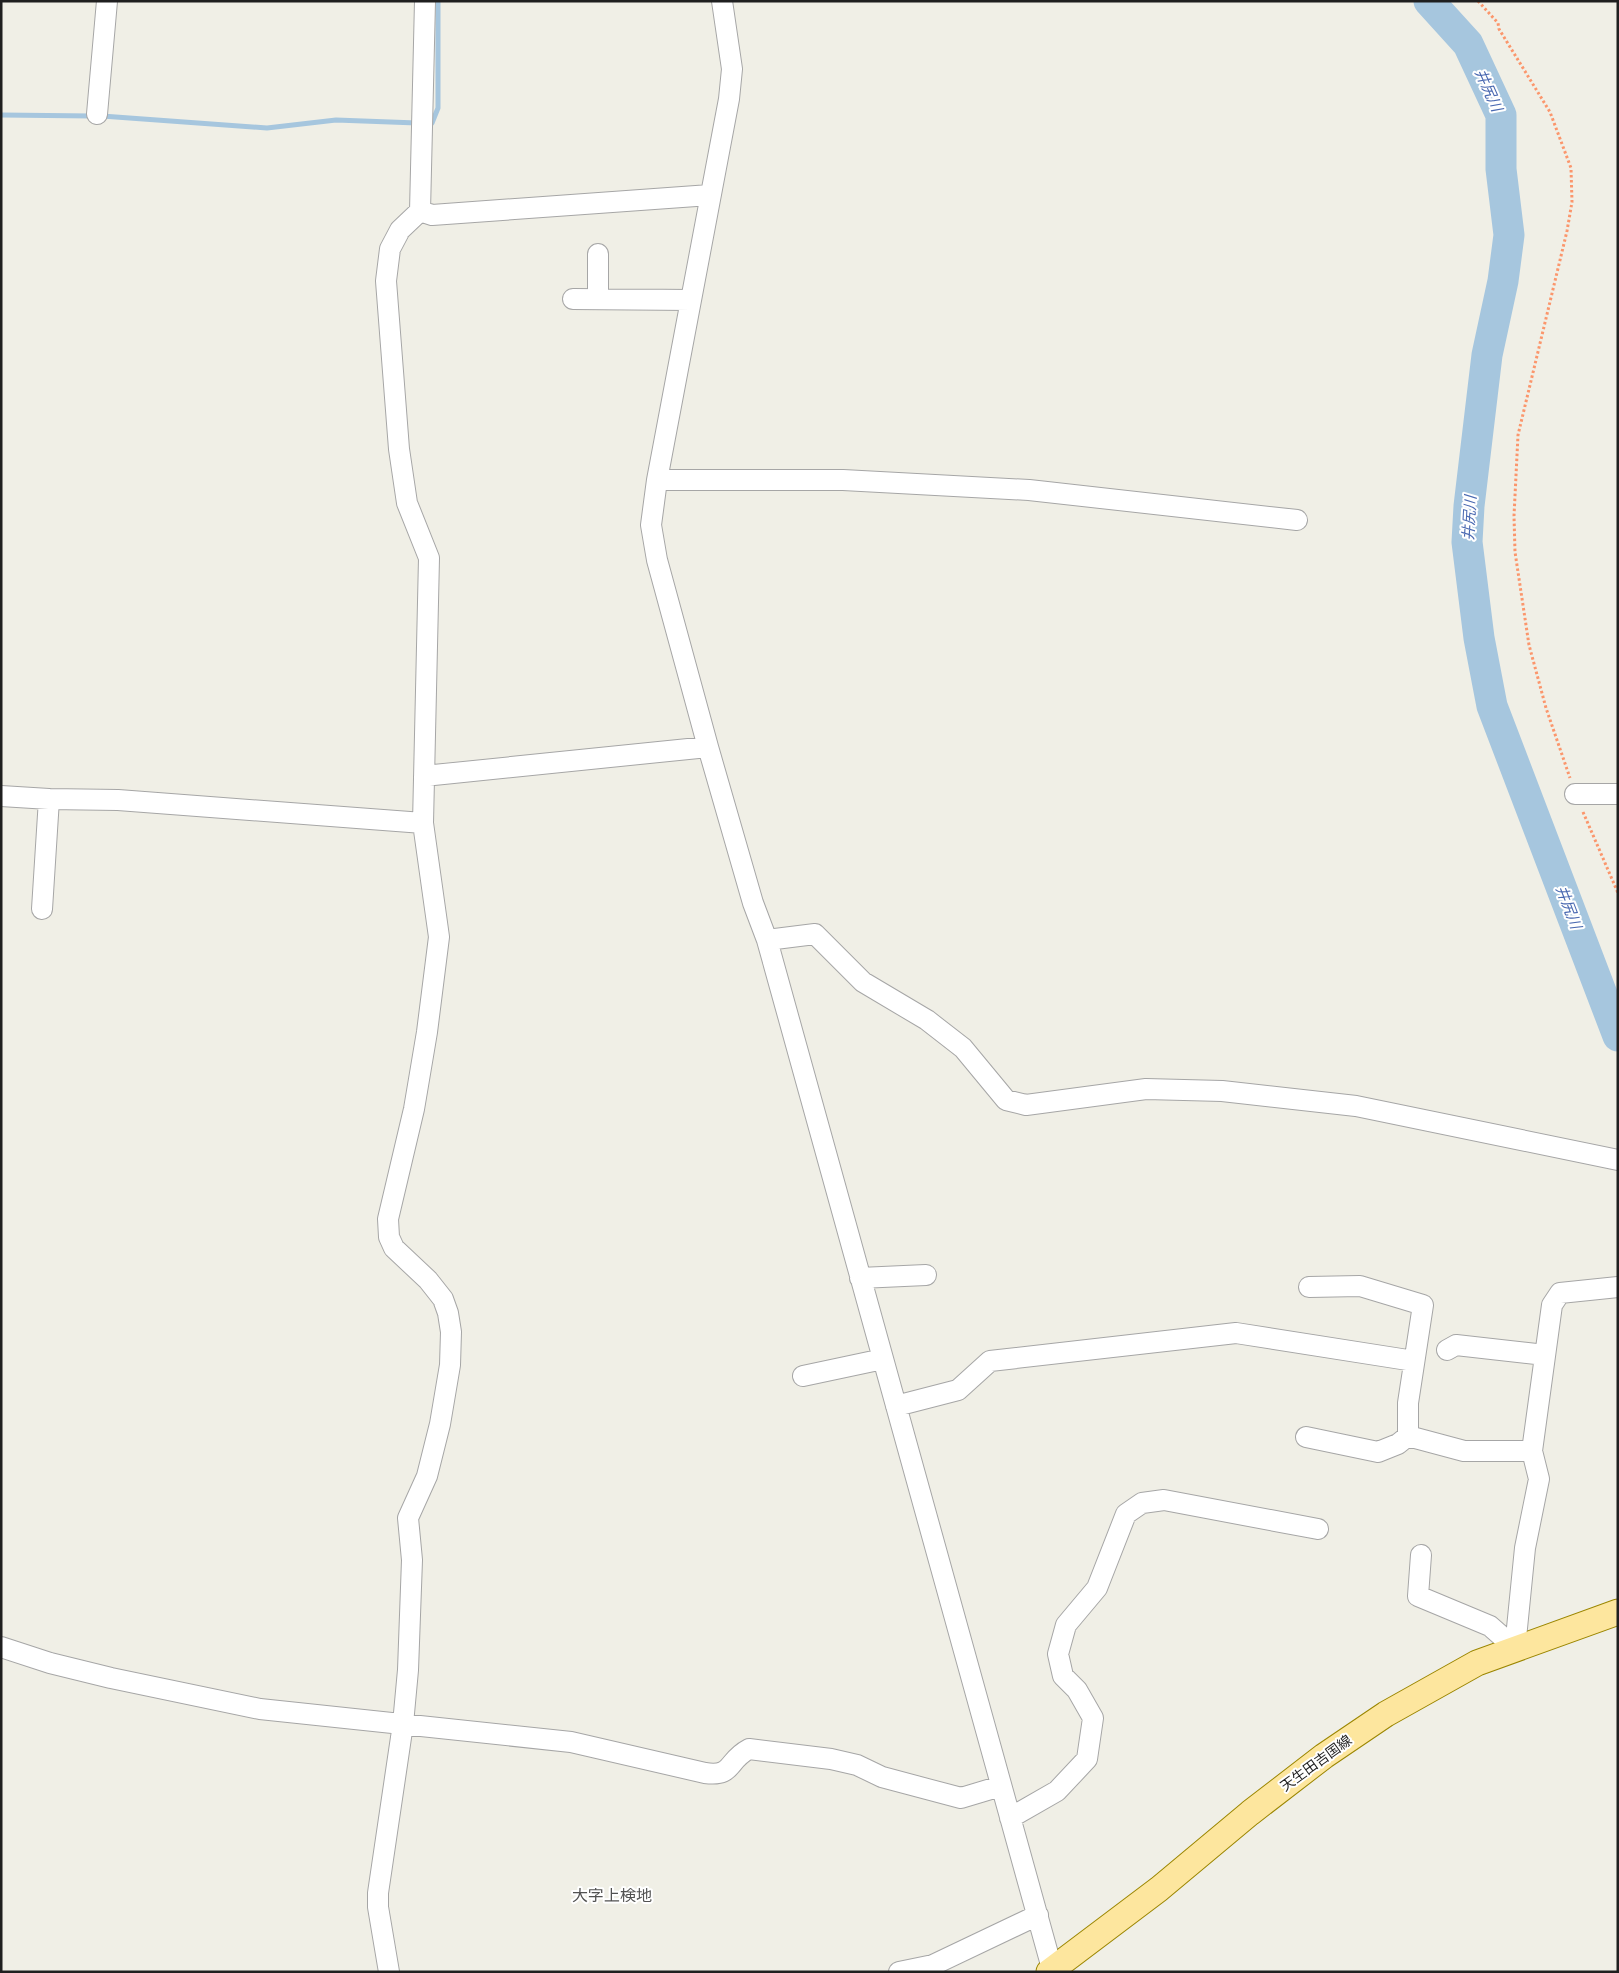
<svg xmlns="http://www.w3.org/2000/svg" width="1619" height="1973" viewBox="0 0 1619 1973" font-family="'IBM Plex Sans','Noto Sans JP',sans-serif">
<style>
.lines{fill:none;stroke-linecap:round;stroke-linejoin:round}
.stream{stroke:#a6c6de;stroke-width:5}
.river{stroke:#a6c6de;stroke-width:31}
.minor-casing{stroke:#a6a6a6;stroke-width:22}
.major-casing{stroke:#9b8600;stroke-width:27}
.path{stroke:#fb966c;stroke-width:3;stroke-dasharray:2.5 2.5;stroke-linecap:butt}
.minor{stroke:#fff;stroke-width:20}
.major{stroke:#fde69e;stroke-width:25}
.labels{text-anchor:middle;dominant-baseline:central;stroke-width:4;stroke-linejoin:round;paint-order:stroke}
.street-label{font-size:14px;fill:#1f1f1f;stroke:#fff}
.water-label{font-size:15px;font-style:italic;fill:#4a69b1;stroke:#fff}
.quarter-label{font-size:16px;fill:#525252;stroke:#fff}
</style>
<rect width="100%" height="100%" fill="#f0efe6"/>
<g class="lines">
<path class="stream" d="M1 115 93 116
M102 116 267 128 336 120 417 123
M428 123H432L438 108V1"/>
<path class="river" d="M1429 1 1468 44 1501 115V169L1509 235 1503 281 1487 355 1469 506 1467 542 1479 638 1492 706 1618 1036"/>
<defs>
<path id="minor" d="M722 1 732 69 729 99 657 480 651 525 657 560 708 747 753 903 767 940 1053 1972
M97 114 107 1
M420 211 432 215 710 195
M420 211 425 1
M573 299 691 300
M598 299V254
M657 480H843L1029 490 1297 520
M424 776 708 747
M1575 794H1618
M1 796 49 799 118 800 423 823
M42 909 49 799
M767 940 815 934 863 982 927 1020 963 1048 1006 1100 1026 1105 1146 1089 1222 1091 1356 1106 1618 1160
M860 1278 926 1275
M1309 1287 1360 1286 1423 1305 1408 1403V1436L1464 1451H1532
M1447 1350 1456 1345 1545 1355
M803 1376 883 1359
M896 1406 958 1390 990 1361 1236 1333 1414 1361
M1306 1437 1378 1452 1398 1444 1408 1436
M1421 1555 1418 1596 1490 1626 1515 1648
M1 1647 50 1663 111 1678 260 1709 571 1742 705 1773C734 1777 726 1761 749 1749L831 1759 857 1765 882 1777 961 1798 1001 1786
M1515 1648 1525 1548 1539 1479 1532 1451 1552 1305 1560 1293 1618 1287
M1010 1818 1057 1791 1087 1759 1093 1718 1077 1690 1063 1676 1058 1654 1066 1625 1097 1588 1126 1514 1142 1503 1164 1500 1318 1529
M389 1972 378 1907V1893L403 1724 408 1670 412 1560 408 1518 427 1476 440 1424 450 1365 451 1332 448 1313 443 1299 428 1280 394 1248 389 1237 388 1219 414 1109 427 1032 439 937 423 823 429 558 407 503 399 449 386 281 390 249 400 230 420 211
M899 1972 933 1965 1038 1915"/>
<path id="major" d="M1049 1972 1159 1889 1250 1813 1324 1756 1386 1714 1477 1663 1618 1612"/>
</defs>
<use href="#minor" class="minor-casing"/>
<use href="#major" class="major-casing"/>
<path class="path" d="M1478 1 1498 23 1499 29 1550 112 1571 168 1572 202 1567 231 1518 435 1514 516 1515 552 1529 645 1546 708 1570 778
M1583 812 1618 893"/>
<use href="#minor" class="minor"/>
<use href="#major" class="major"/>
</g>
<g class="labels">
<g class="street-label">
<text transform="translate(1316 1763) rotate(-36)">天生田吉国線</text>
</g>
<g class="water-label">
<text transform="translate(1489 90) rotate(66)">井尻川</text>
<text transform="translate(1469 518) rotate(-87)">井尻川</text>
<text transform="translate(1569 907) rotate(69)">井尻川</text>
</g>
<g class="quarter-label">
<text x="612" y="1895">大字上検地</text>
</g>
</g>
<rect width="1619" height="1973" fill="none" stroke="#1f1f1f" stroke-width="5"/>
</svg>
